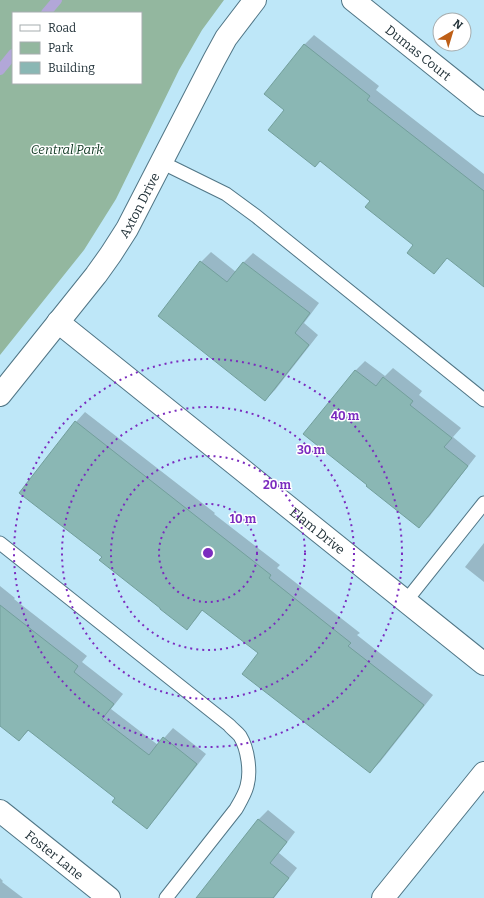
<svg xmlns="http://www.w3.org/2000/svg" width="484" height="898" viewBox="0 0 484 898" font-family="Bitter,serif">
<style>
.green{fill:#93b79f;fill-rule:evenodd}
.shadow{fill:#0003}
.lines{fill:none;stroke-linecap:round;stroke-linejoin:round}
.stream{stroke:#b2a7d8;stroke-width:10}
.building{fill:#8ab7b4;stroke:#739f9c}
.service-casing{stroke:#517686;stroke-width:15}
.minor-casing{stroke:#517686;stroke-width:24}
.tertiary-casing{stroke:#517686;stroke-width:24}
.service{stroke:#fff;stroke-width:13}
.minor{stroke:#fff;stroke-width:22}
.tertiary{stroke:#fff;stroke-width:22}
.ring{fill:none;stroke:#7b2cbf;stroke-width:2;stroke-dasharray:2 4}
.labels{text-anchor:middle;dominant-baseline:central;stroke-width:3;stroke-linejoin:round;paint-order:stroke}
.street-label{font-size:13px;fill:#213138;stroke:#fff}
.park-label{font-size:13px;font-style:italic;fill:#123a24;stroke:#fff}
.centre{fill:#7b2cbf;stroke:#fff;stroke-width:2}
.ring-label{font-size:12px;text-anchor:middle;font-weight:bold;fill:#7b2cbf;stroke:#fff;stroke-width:3;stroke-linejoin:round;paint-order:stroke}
</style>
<rect width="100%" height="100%" fill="#bee7f8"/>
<path class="green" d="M0 0H224L202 30 179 70 116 199 84 250 0 355ZM13 13H141V83H13Z"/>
<path class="shadow" d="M314 35 379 86 376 90 484 174V273L448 257 434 272 415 245 286 110 304 45Z
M211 252 236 272 243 263 253 253 319 303 304 323 318 335 275 390 265 400 159 315 201 262Z
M365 361 385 376 393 368 422 391 419 395 461 428 453 437 476 456 429 517 419 526 305 434 356 370Z
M85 412 215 513 214 514 280 565 277 568 360 633 357 635 433 695 380 762 370 772 259 653 203 609 196 619 186 628 103 557 76 422Z
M484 543V582L465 567Z
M0 586 15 598 14 599 87 656 82 662 123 694 111 709 158 745 173 728 206 754 156 818 147 827 117 798 29 730 19 740 0 725Z
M268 810 295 832 279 853 297 868 274 898H212L258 820Z
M0 878 3 881 2 882 23 898H0Z"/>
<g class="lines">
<path class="stream" d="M46 13 57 0
M0 70 13 54"/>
</g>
<path class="building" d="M304 44 370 96 367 100 484 191V287L447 258 434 274 407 253 413 245 365 207 370 201 320 161 315 167 268 130 284 110 264 94Z
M200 261 227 282 243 262 310 313 295 333 309 345 265 401 158 316Z
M355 370 376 386 383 377 413 401 410 405 452 438 444 447 468 466 419 528 366 486 367 485 303 434Z
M75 421 206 524 271 575 269 578 351 643 348 646 424 705 370 773 242 674 258 653 202 610 187 630 160 609V608L99 560 102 557 19 493Z
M0 605 78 666 74 672 114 704 102 719 149 755 163 737 197 764 147 829 112 802 115 798 28 730 19 741 0 726Z
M258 819 287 842 270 863 289 878 273 898H196Z"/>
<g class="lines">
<defs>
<path id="service" d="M161 162 226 194 256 216 484 400
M0 543 229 725C232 729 237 732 240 736 248 749 251 772 247 786 245 794 240 802 236 809L166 898
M406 601 484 503"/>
<g id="minor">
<path id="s1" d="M353 0 484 105"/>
<path id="s2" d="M58 322 484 664"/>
<path id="s3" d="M0 395 96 275 111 254 127 229 214 60 226 38 255 0"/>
<path id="s4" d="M0 811 109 898"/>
</g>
<path id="tertiary" d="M383 898 484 773"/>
</defs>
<use href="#service" class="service-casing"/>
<use href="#minor" class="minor-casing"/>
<use href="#tertiary" class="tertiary-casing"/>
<use href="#service" class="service"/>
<use href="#minor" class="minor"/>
<use href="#tertiary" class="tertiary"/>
</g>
<g class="ring">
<circle cx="208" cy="553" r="49"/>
<circle cx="208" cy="553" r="97"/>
<circle cx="208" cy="553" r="146"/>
<circle cx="208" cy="553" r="194"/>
</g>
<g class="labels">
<g class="street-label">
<text stroke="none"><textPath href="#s1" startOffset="84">Dumas Court</textPath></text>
<text stroke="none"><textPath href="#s3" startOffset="236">Axton Drive</textPath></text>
<text stroke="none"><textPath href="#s2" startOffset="333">Elam Drive</textPath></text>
<text stroke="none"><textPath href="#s4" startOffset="70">Foster Lane</textPath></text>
</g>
<g class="park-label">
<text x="67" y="149">Central Park</text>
</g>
</g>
<circle cx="208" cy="553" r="6" class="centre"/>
<g class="ring-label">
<text x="345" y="420">40 m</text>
<text x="311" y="454">30 m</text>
<text x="277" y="489">20 m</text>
<text x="243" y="523">10 m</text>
</g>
<rect x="12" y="12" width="130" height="72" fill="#ffffff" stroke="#a6adaf"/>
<rect x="20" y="25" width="20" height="6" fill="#ffffff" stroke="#a6adaf"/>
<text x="48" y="32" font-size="12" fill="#213138">Road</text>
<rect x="20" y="42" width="20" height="12" fill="#93b79f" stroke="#a6adaf"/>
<text x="48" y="52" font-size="12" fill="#213138">Park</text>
<rect x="20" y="62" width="20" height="12" fill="#8ab7b4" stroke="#a6adaf"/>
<text x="48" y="72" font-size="12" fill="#213138">Building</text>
<g transform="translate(452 32) rotate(38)"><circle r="19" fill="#ffffff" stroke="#a6adaf"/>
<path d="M0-3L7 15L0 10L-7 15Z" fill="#be5f17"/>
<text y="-6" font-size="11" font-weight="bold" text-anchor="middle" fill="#213138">N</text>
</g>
</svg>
